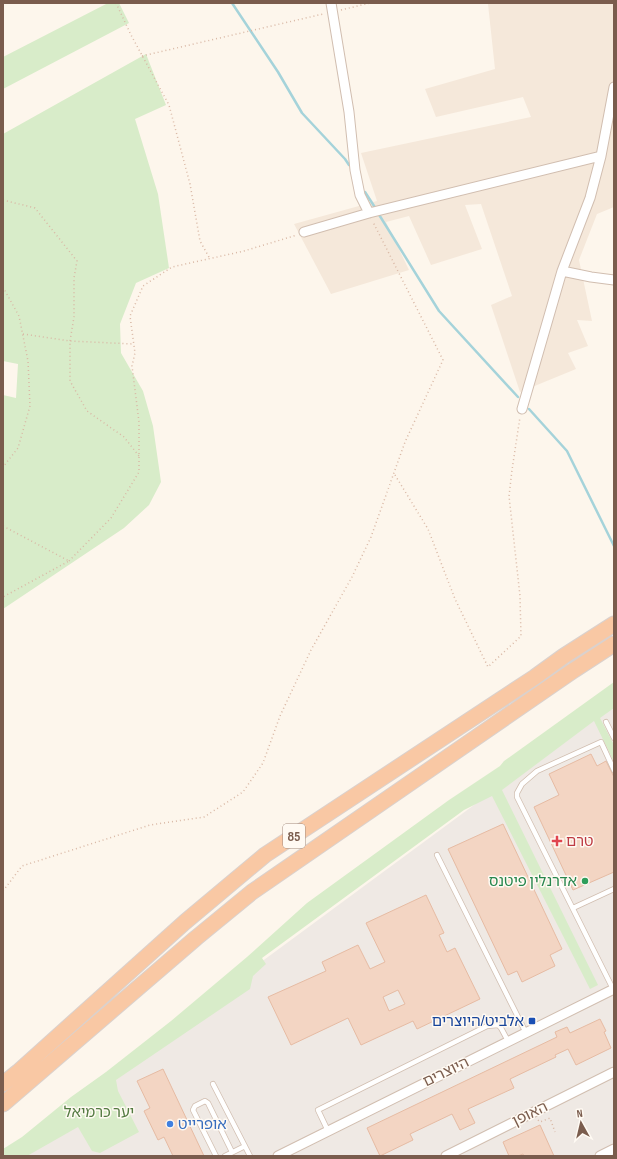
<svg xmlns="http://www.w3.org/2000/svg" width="617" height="1159" viewBox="0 0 617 1159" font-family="'Sofia Sans Condensed','Noto Sans Hebrew',sans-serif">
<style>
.residential{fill:#f5e8da}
.industrial{fill:#efe9e4}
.green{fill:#d8ecc9}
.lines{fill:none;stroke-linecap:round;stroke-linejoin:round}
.stream{stroke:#a5d3da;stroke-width:2.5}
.building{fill:#f3d5c3;stroke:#e6bba3;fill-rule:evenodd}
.service-casing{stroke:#d1beb0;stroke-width:6}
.minor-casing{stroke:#d1beb0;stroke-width:11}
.trunk-casing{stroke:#dad1cd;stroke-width:17}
.path{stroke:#d9b8a5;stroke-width:1.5;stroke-dasharray:1 3;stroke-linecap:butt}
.service{stroke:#fff;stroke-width:4.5}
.minor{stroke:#fff;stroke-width:9}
.trunk{stroke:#f9c8a4;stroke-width:15}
.health-dot{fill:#e0444e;stroke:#fffaf3;stroke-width:1.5}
.leisure-dot{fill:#2e9e5b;stroke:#fffaf3;stroke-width:1.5}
.transit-dot{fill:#1a4fb4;stroke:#fffaf3;stroke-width:1.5}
.shop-dot{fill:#3f7fe0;stroke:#fffaf3;stroke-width:1.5}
.labels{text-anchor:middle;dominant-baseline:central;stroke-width:3;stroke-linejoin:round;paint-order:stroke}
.shield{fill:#fffaf3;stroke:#a28b7f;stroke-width:1}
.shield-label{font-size:14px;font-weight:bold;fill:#7a5c4d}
.health-label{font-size:15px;fill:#be3a42;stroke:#fffaf3;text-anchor:start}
.leisure-label{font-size:15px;fill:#27864d;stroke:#fffaf3;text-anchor:end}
.transit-label{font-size:15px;fill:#164399;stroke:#fffaf3;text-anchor:end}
.street-label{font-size:15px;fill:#7a5c4d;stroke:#fffaf3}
.park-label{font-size:15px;fill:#537a41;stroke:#fffaf3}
.shop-label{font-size:15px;fill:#366cbe;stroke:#fffaf3;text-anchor:start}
</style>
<rect width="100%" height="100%" fill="#fdf6ec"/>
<path class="residential" d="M492 3H614V207L597 214 579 260 592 321 577 320 588 346 568 353 576 369 520 392 491 305 512 296 481 204 465 205 482 249 431 265 409 216 386 222 409 270 331 294 294 224 377 201 361 153 531 117 523 97 436 117 425 89 495 69 488 4Z"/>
<path class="industrial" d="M614 702V1156H3V1152Z"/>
<path class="green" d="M108 3H119L129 23 3 89V57Z
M146 54 166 105 135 119 158 194 169 268 136 283 120 324 121 353 143 391 153 426 161 482 149 505 124 528 3 609V395L16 398 18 364 3 361V134Z
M614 682V708L600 718 614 745V762L594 721 502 790 598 985 590 989 492 796 464 810 262 958 266 964 253 976 250 989 116 1080 118 1091 139 1132 100 1153 92 1151 78 1127 27 1156H3V1149L22 1137 71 1097 106 1072 171 1021 247 957 307 903 449 800 500 766 504 761Z"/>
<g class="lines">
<path class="stream" d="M232 3 278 72 302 113 345 159 349 165
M365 192 376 209
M378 213 439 311 518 397
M529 409 567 451 614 546"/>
</g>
<path class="building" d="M591 754 597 766 606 761 614 777V872L573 890 534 807 559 795 549 774Z
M503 824 562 949 550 955 555 966 522 982 517 971 508 975 448 849Z
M426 895 444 933 439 935 447 952 455 948 480 999 417 1029 413 1021 361 1045 348 1018 291 1045 268 997 326 971 322 962 358 945 370 969 385 962 366 923ZM398 990 405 1004 389 1011 383 997Z
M600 1019 606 1031 604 1032 611 1048 576 1065 568 1049 555 1055 556 1057 510 1079 514 1088 468 1109 475 1123 460 1130 452 1114 410 1134 413 1140 380 1156 367 1128 557 1037 555 1032 567 1027 570 1033Z
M163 1069 204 1156H173L164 1137 158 1140 144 1111 150 1108 137 1081Z
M540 1125 554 1156H524L523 1154 518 1156H509L503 1142Z"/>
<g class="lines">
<defs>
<path id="service" d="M606 722 614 738
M437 855 526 1033
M573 908 614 889
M613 989 517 797V793L522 784 537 771 601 742 614 770
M213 1084 250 1156
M328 1131 318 1110 487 1026 498 1025 501 1028 508 1041
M216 1156 193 1110 195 1106 205 1101 208 1103 232 1152
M225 1156 245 1146"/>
<path id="minor" d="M331 3 349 112 355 170 360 195 369 213
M304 232 369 213 601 156
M562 271 591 277 614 280
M522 409 562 271 590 198 601 156 614 87
M278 1156 614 989
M446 1156 614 1072
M600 1156 614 1149"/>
<path id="trunk" d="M3 1084 18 1072 185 922 265 855 535 677 564 656 614 624
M3 1104 196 938 252 892 574 670 614 644"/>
</defs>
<use href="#service" class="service-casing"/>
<use href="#minor" class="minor-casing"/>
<use href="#trunk" class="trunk-casing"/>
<path class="path" d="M116 3 131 35 169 105 190 184 200 241 210 259
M341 10 370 3
M142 56 323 14
M3 200 35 208 77 261 74 278V317L70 341V381L87 411 124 437 139 456
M3 287 19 316 28 361 30 406 18 448 3 467
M23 334 70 341 134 344
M395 475 428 529 455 599 488 667 521 636 520 596 509 496 512 470 520 417
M3 526 69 561 3 597
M69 561 111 518 139 472V422L132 366 135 353 130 316 143 286 172 267 244 251 297 235
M3 891 22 866 150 825 204 817 243 792 263 763 280 716 311 650 352 577 371 537 405 442 443 360 373 222
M538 1120 540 1122 550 1118 555 1132"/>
<use href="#service" class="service"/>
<use href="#minor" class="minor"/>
<use href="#trunk" class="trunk"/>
</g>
<path class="health-dot" d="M555 835h4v4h4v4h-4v4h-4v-4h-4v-4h4z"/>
<circle class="leisure-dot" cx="585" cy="881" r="4"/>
<rect class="transit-dot" x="528" y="1017" width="8" height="8" rx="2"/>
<circle class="shop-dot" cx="170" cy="1124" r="4"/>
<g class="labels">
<rect class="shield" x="283" y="824" width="22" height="24" rx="3"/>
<g class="shield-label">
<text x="294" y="836">85</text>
</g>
<g class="health-label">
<text x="566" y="841">טרם</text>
</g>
<g class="leisure-label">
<text x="577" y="881">אדרנלין פיטנס</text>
</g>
<g class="transit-label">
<text x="524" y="1021">אלביט/היוצרים</text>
</g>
<g class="street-label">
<text transform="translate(446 1072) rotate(-26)">היוצרים</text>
<text transform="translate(530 1114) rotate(-26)">האופן</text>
</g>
<g class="park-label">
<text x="99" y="1112">יער כרמיאל</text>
</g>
<g class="shop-label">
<text x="178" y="1124">אופרייט</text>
</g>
</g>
<rect width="617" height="1159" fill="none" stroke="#7a5c4d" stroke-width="8"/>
<g transform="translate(581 1123) rotate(352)" stroke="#fffaf3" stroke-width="3" paint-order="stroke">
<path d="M0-3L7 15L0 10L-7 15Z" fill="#7a5c4d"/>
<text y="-6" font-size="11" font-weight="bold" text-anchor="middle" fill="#7a5c4d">N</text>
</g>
</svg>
